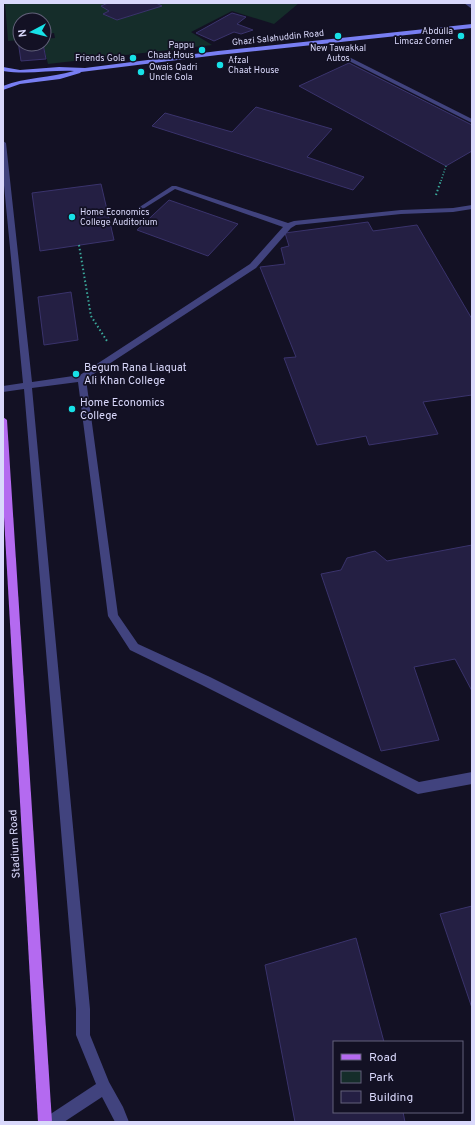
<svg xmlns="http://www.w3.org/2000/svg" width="475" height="1125" viewBox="0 0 475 1125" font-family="Overpass,sans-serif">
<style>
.green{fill:#152d2a}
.building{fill:#241f43;stroke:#3a336c}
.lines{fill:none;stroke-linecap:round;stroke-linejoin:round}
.path-far1{stroke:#3bab9d;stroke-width:1.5;stroke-dasharray:1 2;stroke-linecap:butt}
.path{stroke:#3bab9d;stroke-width:2;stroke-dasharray:1.5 2.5;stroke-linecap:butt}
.service{fill:#41437e;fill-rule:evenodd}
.minor{fill:#41437e;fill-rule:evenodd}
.secondary{fill:#787ef2;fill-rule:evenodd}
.primary{fill:#b46af0;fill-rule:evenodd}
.poi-dot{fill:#17e1e7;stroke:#131124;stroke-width:1.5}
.labels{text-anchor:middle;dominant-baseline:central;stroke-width:3.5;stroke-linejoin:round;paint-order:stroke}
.far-poi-label{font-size:9px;fill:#d9d8fb;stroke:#131124;text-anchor:end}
.far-street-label{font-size:9px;fill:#d9d8fb;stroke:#131124}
.poi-label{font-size:11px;fill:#d9d8fb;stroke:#131124;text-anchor:start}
.street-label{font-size:11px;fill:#d9d8fb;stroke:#131124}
</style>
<rect width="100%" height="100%" fill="#131124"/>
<path class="green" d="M5 3H108L102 6 109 11 104 14 117 20 161 6 156 3H299L274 24 232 11 191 32 212 45 48 64 43 44H44V39L55 38 54 33 44 34V20H20V40L8 41Z"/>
<path class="building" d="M108 3H156L162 6 117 20 103 14 109 11 101 6Z
M232 13 246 17 237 24 253 30 241 34 234 32 214 41 196 33Z
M18 41H20V44H43L46 59 21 61Z
M349 63 472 125V151L446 166 299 86Z
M256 107 332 129 307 157 364 177 353 190 152 126 165 113 232 132Z
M101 184 114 240 40 251 32 193Z
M169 200 238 224 208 256 137 230Z
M368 222 373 231 417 225 472 319V395L423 402 438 434 369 445 366 436 317 445 284 358 296 357 260 267 285 264 281 248 289 246 285 233Z
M71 292 78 340 44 345 38 297Z
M472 545V691L455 659 414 667 439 740 381 751 321 574 341 570 347 558 375 551 387 561Z
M472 906V1008L440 914Z
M356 938 384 1042H334V1112H403L405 1122H295L265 965Z"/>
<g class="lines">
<path class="path-far1" d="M441 181 446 166"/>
<path class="path" d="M436 195 441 180
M79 245 91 316 107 341"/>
<path class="service" d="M345 57H349L472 119V123L345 59Z
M3 141 6 143 32 382 80 375 250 264 283 227 175 189 143 209 138 208 172 186H176L288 223 294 221 401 210 453 208 472 205V209L453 212 401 214 296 225 291 228 256 268 86 379 118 615 138 644 210 677 419 782 472 772V784L418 794 202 685 130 650 108 616 78 382 32 388 90 1009V1035L109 1082 123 1107 129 1122H115L102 1097 64 1122H44L46 1117 96 1084 76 1035V1009L24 389 3 392V386L23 383 3 175Z"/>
<path class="minor" d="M464 3 472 4V9Z"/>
<path class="secondary" d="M472 24V28L218 55 81 72 80 73 60 79 20 84 3 90V86C26 77 50 78 74 71 50 70 27 75 3 71V67L20 70 59 67 85 68 218 51Z"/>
<path class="primary" d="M3 417 7 420 52 1122H38L3 499Z"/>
</g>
<g class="poi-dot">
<circle cx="338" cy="36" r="4"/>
<circle cx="461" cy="36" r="4"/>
<circle cx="202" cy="50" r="4"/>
<circle cx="133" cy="58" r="4"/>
<circle cx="220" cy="65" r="4"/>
<circle cx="141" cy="72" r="4"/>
<circle cx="72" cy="217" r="4"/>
<circle cx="76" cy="374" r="4"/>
<circle cx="72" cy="409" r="4"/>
</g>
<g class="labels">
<g class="far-poi-label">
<text x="453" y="31">Abdulla<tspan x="453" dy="10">Limcaz Corner</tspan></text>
<text x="194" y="45">Pappu<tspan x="194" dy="10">Chaat Hous</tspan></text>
<text x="338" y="48" text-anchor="middle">New Tawakkal<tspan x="338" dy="10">Autos</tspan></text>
<text x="125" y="58">Friends Gola</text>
<text x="228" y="60" text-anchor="start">Afzal<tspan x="228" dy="10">Chaat House</tspan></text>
<text x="149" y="67" text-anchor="start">Owais Qadri<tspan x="149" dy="10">Uncle Gola</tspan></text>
<text x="80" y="212" text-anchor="start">Home Economics<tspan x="80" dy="10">College Auditorium</tspan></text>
</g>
<g class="far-street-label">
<text transform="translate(278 38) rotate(-6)">Ghazi Salahuddin Road</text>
</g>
<g class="poi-label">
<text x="84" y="368">Begum Rana Liaquat<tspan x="84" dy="13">Ali Khan College</tspan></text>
<text x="80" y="403">Home Economics<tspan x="80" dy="13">College</tspan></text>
</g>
<g class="street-label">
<text transform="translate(15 844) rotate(-93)">Stadium Road</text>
</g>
</g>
<rect width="475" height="1125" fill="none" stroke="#d9d8fb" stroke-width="8"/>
<rect x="333" y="1041" width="130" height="72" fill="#131124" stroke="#62617a"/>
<rect x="341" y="1054" width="20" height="6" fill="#b46af0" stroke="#62617a"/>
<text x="369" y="1061" font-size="12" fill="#d9d8fb">Road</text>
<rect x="341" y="1071" width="20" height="12" fill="#152d2a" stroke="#62617a"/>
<text x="369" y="1081" font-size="12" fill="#d9d8fb">Park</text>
<rect x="341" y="1091" width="20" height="12" fill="#241f43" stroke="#62617a"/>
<text x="369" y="1101" font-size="12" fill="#d9d8fb">Building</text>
<g transform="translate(32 32) rotate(263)"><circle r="19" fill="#131124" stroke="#62617a"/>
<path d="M0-3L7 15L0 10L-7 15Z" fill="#17e1e7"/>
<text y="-6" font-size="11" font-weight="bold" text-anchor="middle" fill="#d9d8fb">N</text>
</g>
</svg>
